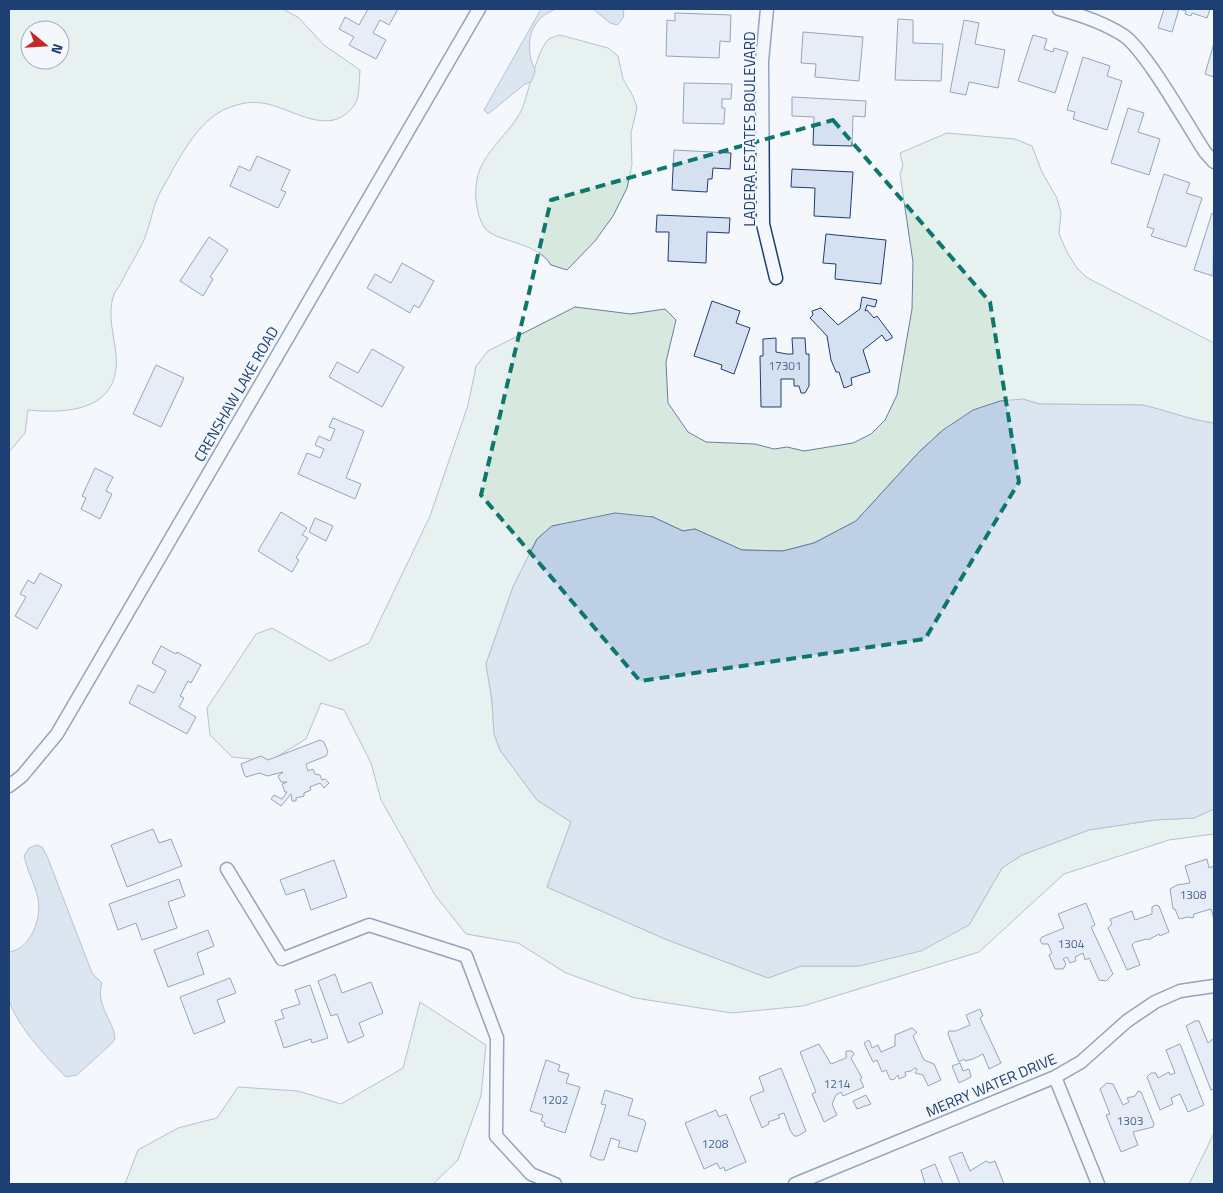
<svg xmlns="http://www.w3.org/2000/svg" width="1223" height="1193" viewBox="0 0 1223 1193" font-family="'Titillium Web',sans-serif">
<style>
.green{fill:#d7e8df;stroke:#687fa3;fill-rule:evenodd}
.water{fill:#bed0e5;stroke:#687fa3}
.building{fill:#d5e0f0;stroke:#1d3f73}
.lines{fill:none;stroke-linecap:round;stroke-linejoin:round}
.minor-casing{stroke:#1d3f73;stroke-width:15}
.minor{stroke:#f4f7fb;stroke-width:12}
.marked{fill:none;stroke:#0f766e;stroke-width:4;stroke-dasharray:10 6;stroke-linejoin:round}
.labels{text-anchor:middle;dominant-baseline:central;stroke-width:4;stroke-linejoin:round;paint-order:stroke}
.number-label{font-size:12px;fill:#4b6792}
.street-label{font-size:15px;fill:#1d3f73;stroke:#f4f7fb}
</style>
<rect width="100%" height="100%" fill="#f4f7fb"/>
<path class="green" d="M9 9H283L299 18 324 45 360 70C359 80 360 96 355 104 330 141 291 106 261 103 251 101 238 104 228 108 197 120 178 161 162 189 152 205 151 225 143 242 137 255 128 268 122 281 120 286 116 290 114 294 107 314 114 335 116 354 121 410 70 414 28 410L25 433 9 452ZM30 30H60V60H30Z
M560 35 608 48 618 56 623 79 633 96 637 108 631 133 632 165 627 188 613 216 595 241 567 270 551 265C537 241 493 242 484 227 476 213 474 195 477 179 482 152 511 133 522 109 528 94 538 47 549 39 552 37 557 36 560 35Z
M947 133 1015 139 1032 146 1042 172 1057 198 1061 213 1059 234 1067 252 1077 268 1086 277 1103 286 1214 343V423C1189 420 1166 410 1142 405L1039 404 1023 399 943 430 919 452 856 521 814 543 783 551 742 550 695 529 683 531 653 517 577 522 552 526 537 539 513 587 486 664 492 701 494 733 500 750 537 800 571 822 547 887 665 939 768 978 801 966H859L969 925 1002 868 1022 855 1089 830 1154 820 1194 818 1214 809V834L1169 840 1064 874 979 952 803 1006 732 1013 635 998 566 973 518 943 466 934 435 895 381 800 371 763 344 710 321 703 306 739 270 761 232 757 210 735 207 708 256 634 272 628 330 661 369 643 430 516 468 405 476 366 488 351 575 307 631 314 665 309 676 320 666 362 668 403 688 432 706 442 755 444 774 449 787 447 804 451 853 443 871 434 885 420 897 395 912 309 913 262 900 174 903 166 900 153Z
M420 1002 486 1045 481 1096 458 1160 433 1184H125L138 1150 178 1128 217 1118 238 1087 298 1091 341 1104 403 1068Z
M1214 1133V1184H1189Z"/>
<path class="water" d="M541 9H556C533 18 526 36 531 60 532 63 535 68 535 71 535 74 532 79 531 82L525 84 488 114 484 110Z
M593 9H623C625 16 623 20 617 25L610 23Z
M1023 399 1039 404 1142 405C1166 410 1189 420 1214 423V809L1194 818 1154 820 1089 830 1022 855 1002 868 969 925 921 951 859 966H801L768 978 665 939 547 887 571 822 537 800 500 750 494 734 492 701 486 664 513 587 537 539 552 526 615 513 653 517 683 531 695 529 742 550 783 551 814 543 856 521 919 452 943 430 973 410 1000 401Z
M37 845 42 847 47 856 92 973 102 983C95 1006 114 1020 115 1039L111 1044 77 1075 66 1077C47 1058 19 1028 10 1003 5 991 9 965 9 952 31 949 42 918 38 898 35 884 27 871 24 856L29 848Z"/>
<path class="building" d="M368 9H398L389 25 380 20 373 33 386 40 376 59 349 45 354 37 339 29 345 17 359 25Z
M1164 9H1179L1172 32 1158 28Z
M1179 9H1210L1207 18 1192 13 1191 16 1185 14 1186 11Z
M675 13 731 15 730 42 720 41 719 58 666 56 667 20 675 21Z
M898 19 913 20V43L943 44 941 81 895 80Z
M964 20 979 23 975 44 1005 50 998 88 969 82 966 95 950 92Z
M803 32 863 37 859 81 815 77 816 64 801 63Z
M1033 35 1047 39 1044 49 1053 52 1054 48 1068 52 1055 93 1018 81Z
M1214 43V77L1205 74Z
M1083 57 1110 66 1107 76 1122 81 1107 130 1073 119 1075 112 1067 110Z
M684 83 732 84 731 99H722V108H725L724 124 683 123Z
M792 97 866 101 865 117 853 116 852 146 813 145 814 117 792 116Z
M1128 108 1144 113 1138 132 1160 139 1149 175 1111 163Z
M674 150 731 153 730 169 713 168 712 179H708L707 192 672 190Z
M257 156 290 170 281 190 286 192 278 208 230 186 239 166 250 171Z
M792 169 853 172 850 218 814 216 815 188 791 187Z
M1164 174 1190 183 1186 193 1202 198 1186 247 1151 236 1154 229 1147 227Z
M1212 213 1214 214 1213 276 1194 270Z
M657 215 730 218 729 233 707 232 706 263 668 261 669 232H656Z
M826 234 886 240 881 284 835 279 836 264 823 263Z
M209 237 228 250 210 277 213 279 203 296 180 281Z
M402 263 434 281 419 308 414 305 410 313 367 288 375 274 391 283Z
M862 297 877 300 875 307 867 305 865 311 867 310 874 318 877 316 892 336V338L886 341 882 335 863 350 870 372 851 378 852 385 844 388 839 372H836L831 360 827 336 810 318 813 315 812 311 821 308 838 325 860 309Z
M712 301 740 311 736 323 750 328 734 374 721 369 722 365 694 356Z
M776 338V352L787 354H793L792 338H805L806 354H809V386L805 393H801L799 386H794V379H781V407H761L760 356H763V339Z
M372 349 404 367 382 407 329 377 337 362 358 373Z
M156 365 184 378 161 427 133 414Z
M333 418 364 431 346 478 361 484 355 499 298 474 307 453 320 458 324 449 315 445 319 436 330 441 335 429 329 427Z
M95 468 113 477 106 491 112 494 100 519 81 509 86 498 82 496Z
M281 512 307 528 302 535 308 538 296 558 299 560 292 572 258 551Z
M315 518 333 526 326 541 309 532Z
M40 573 62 585 37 629 15 616 26 597 20 594 28 580 34 584Z
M161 646 176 654 177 652 201 665 191 683 188 681 180 696 184 698 179 707 196 717 187 734 129 703 138 685 154 693 166 671 152 663Z
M320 740 324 742 328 752 326 756 306 764 308 771 313 769 315 774 320 775 322 780 325 779 329 783 324 788 320 783 310 787 311 790 304 793V796L296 798V801H292L291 794 281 806 271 799 274 795 282 799 287 792H285L282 784 287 782H281L278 776 283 772 267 776 260 773 246 777 244 774 241 764 261 756 268 760Z
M153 829 159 843 171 839 182 866 127 887 111 845Z
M1207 859 1209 868 1214 866V919L1211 909 1194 914 1193 918 1187 917 1179 919 1175 909H1173L1170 889 1177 885 1190 883 1185 866Z
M334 860 347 897 311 910 304 889 286 895 280 880Z
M179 879 185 896 168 902 177 928 142 940 136 923 118 930 109 904Z
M1086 903 1095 925 1091 927 1113 974 1106 981 1099 980 1089 958 1085 960 1083 953 1075 957 1076 961 1070 963 1067 957 1063 959 1066 964 1063 969H1055L1049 955 1052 953 1048 944H1042L1040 940 1042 937 1064 928 1058 914Z
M1156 905 1159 906 1169 932 1160 936 1159 934 1148 940 1147 939 1135 942 1132 945 1140 965 1127 970 1108 928 1112 924 1110 919 1132 911 1135 920 1152 914V907Z
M208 930 214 946 197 953 204 974 168 987 154 950Z
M335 974 342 993 371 982 383 1013 359 1023 364 1036 348 1043 337 1014 331 1016 318 981Z
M230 978 236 993 217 1000 225 1022 194 1034 180 997Z
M310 985 328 1038 312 1043 311 1039 284 1048 275 1021 284 1018 281 1010 300 1004 295 990Z
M980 1009 983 1016 980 1018 1001 1063 989 1069 983 1054 973 1059 965 1061 964 1059 959 1062 948 1034 949 1031H956L970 1025 966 1015Z
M1195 1021H1199L1208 1043 1214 1038V1089L1211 1090 1186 1026Z
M912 1028 917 1032 913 1036 924 1060 934 1064 941 1080 928 1086 923 1075 915 1073 917 1069 915 1068 911 1071 905 1072 906 1076 899 1079 898 1075 893 1080 890 1079 886 1070 882 1072 877 1060 873 1062 864 1043 869 1040 872 1048 878 1045 881 1052 895 1046V1035Z
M819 1044 831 1064 846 1058V1051H852L854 1054 851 1058 862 1078 860 1079 864 1087 843 1096 841 1092 836 1095 832 1104 837 1115 824 1122 812 1094 816 1092 800 1052Z
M1180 1044 1204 1105 1188 1112 1180 1094 1171 1098 1173 1104 1160 1110 1147 1077 1151 1073H1156L1158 1078 1169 1072 1170 1075 1175 1073 1166 1050Z
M546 1060 560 1065 558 1071 569 1074 566 1083 580 1087 565 1133 544 1126 545 1123 541 1121 543 1115 530 1111Z
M960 1063 963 1071 969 1069 971 1077 959 1083 952 1066Z
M781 1068 806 1131 798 1136H794L790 1130 784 1113 778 1115 780 1118 768 1122 769 1124 762 1128 750 1099 751 1096 764 1091 759 1077Z
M1107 1083 1113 1084 1123 1105 1129 1102 1127 1098 1135 1096 1138 1091 1141 1092 1154 1124 1153 1127 1133 1132 1138 1145 1121 1152 1106 1115 1110 1114 1100 1089Z
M605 1090 633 1099 628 1115 644 1120 646 1123 637 1152 618 1147 620 1141 611 1138 604 1160H599L590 1156 606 1105 601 1104Z
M866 1095 871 1104 857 1109 853 1101Z
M716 1110 719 1117 726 1114 746 1162 725 1171 724 1167 720 1169 717 1163 704 1169 685 1123Z
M962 1152 970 1171 986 1161 990 1163 995 1161 1004 1184H960L949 1157Z
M935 1164 943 1184H925L921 1170Z"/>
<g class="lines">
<defs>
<path id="minor" d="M767 9 762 61 763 224 776 278
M1059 9C1081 15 1104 23 1123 35 1145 49 1188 126 1205 152L1214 162
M9 786 22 776 57 734 479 9
M227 869 282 959 369 925 466 956 497 1038 496 1136 531 1174 555 1184
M1055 1077 1098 1184
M795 1184 1055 1077 1081 1062 1127 1021 1155 1002 1180 991 1214 986"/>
</defs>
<use href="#minor" class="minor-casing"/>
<use href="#minor" class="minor"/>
</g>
<path d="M0 0H1223V1193H0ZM833 120 990 302 1019 482 925 639 640 681 481 495 551 200Z" fill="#f4f7fb" fill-opacity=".55" fill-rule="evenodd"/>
<path class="marked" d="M833 120 990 302 1019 482 925 639 640 681 481 495 551 200Z"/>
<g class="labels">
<g class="number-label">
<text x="785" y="365">17301</text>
<text x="1193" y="894">1308</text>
<text x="1071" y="943">1304</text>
<text x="837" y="1083">1214</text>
<text x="555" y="1099">1202</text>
<text x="1130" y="1120">1303</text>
<text x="715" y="1143">1208</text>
</g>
<g class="street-label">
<text transform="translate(749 129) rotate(-90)">LADERA ESTATES BOULEVARD</text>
<text transform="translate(236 394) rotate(-60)">CRENSHAW LAKE ROAD</text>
<text transform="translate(991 1085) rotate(-23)">MERRY WATER DRIVE</text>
</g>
</g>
<rect width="1223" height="1193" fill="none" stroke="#1d3f73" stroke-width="20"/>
<g transform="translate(45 45) rotate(108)"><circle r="24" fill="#f4f7fb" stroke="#9eadc5"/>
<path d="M0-4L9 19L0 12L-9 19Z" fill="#c62828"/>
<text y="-8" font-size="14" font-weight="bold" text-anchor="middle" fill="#1d3f73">N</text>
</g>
</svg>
